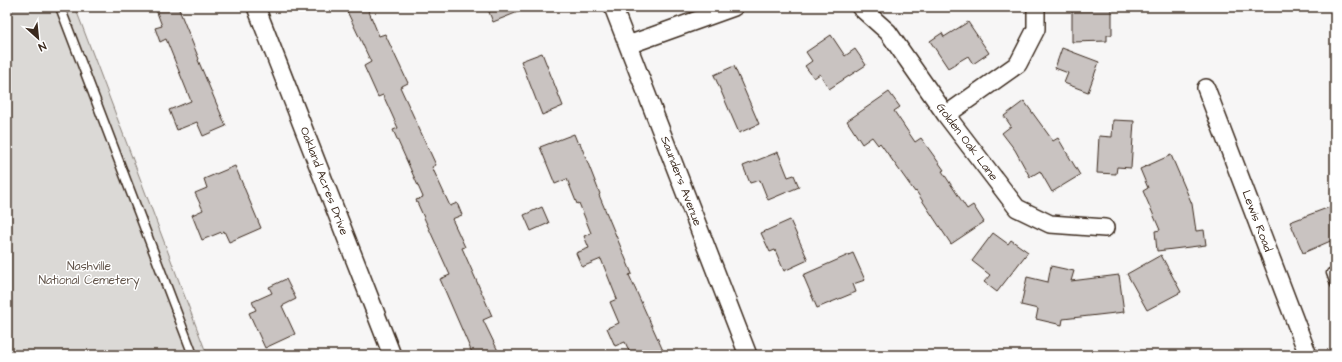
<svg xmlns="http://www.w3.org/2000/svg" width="1342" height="362" viewBox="0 0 1342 362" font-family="'Architects Daughter',sans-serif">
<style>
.green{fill:#dbd9d6;stroke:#8b827a}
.building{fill:#c9c3c1;stroke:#3b2a1e}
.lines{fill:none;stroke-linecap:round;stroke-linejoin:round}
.service-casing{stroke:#3b2a1e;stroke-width:11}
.minor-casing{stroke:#3b2a1e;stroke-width:20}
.service{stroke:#fff;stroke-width:8}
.minor{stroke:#fff;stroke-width:17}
.labels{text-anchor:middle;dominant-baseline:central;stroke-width:3;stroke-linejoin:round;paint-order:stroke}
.street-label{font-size:12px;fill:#3b2a1e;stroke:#fff}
.park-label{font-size:12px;fill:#63564c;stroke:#fff}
</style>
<rect width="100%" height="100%" fill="#f7f6f6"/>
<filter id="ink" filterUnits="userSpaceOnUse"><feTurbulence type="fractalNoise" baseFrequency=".025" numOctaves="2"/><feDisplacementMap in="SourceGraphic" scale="8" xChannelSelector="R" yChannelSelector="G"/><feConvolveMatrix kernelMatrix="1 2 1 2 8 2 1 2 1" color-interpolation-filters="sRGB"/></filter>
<g filter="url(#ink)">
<path class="green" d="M7 7H75L207 355H7Z"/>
<path class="building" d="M155 7H178L199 59 198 60 226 126 203 136 197 122 177 130 169 110 191 101 166 39 160 42 155 28 162 26Z
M345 7H367L379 36 385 34 408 83 400 87 436 165 432 167 450 206 457 203 462 215 452 219 465 247 462 248 492 316 483 320 500 355H473L440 279 450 275 416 200 423 197 393 130 398 128 383 95 378 97 364 66 371 62Z
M487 7H528V8L493 22Z
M1072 7H1112V35H1107V41L1072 42Z
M968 22 989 53 973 64 968 56 948 68 930 41 942 33 944 37Z
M831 35 845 56 855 49 866 65 829 89 820 74 814 78 805 66 812 61 806 52Z
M1062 48 1099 62 1088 92 1064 83 1068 73 1055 68Z
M542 53 563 106 542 115 521 61Z
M734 66 759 124 739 133 714 75Z
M889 92 900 107 894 111 915 142 921 138 944 170 942 171 967 209 973 205 984 222 951 244 916 191 915 192 880 143 878 145 872 137 862 144 847 121Z
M1024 101 1053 141 1058 138 1080 175 1052 192 1040 171 1030 177 1015 150 1002 133 1011 126 1004 116Z
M1113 120 1134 121 1131 168 1117 167 1116 174 1097 173 1099 136 1112 137Z
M574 134 578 144 580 143 600 194 599 195 632 274 629 275 665 355H631L625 342 615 346 607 328 619 323 610 302 617 299 601 259 582 267 576 253 589 248 584 236 591 233 579 203 577 204 567 179 555 184 540 147Z
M778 152 788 177 794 175 799 187 768 200 760 180 750 183 743 166Z
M1171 155 1192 204 1196 231 1204 230 1206 245 1157 251 1155 231 1160 230 1143 191 1148 188 1140 169Z
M235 166 261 228 229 242 224 231 202 240 192 215 203 210 195 193 207 188 204 179Z
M1335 205V239L1303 253 1290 222Z
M542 207 549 223 531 231 524 215Z
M790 220 808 260 784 271 775 250 770 252 761 233Z
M993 233 1008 244 1011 240 1028 252 997 292 984 282 990 275 972 261Z
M853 253 865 280 853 284 856 292 817 308 803 275Z
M1161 255 1181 292 1147 310 1127 274Z
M1051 266 1074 271 1071 281 1119 275 1124 312 1063 319 1062 325 1036 319 1038 309 1021 305 1027 277 1048 282Z
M286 279 296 299 282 306 295 334 265 348 249 313 256 310 252 302 272 293 269 287Z"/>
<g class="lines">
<defs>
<path id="service" d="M60 7 193 355
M1331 273 1335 284"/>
<path id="minor" d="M256 7 392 355
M613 7 748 355
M860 7 888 32 946 115 1017 208 1050 224 1105 228
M628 45 734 7
M1206 88 1308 355
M946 115 1018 64 1036 29V7"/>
</defs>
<use href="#service" class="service-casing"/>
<use href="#minor" class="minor-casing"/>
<use href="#service" class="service"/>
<use href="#minor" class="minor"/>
</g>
</g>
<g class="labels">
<g class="street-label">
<text transform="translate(967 142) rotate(53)">Golden Oak Lane</text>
<text transform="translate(324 181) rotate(69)">Oakland Acres Drive</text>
<text transform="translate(681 181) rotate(69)">Saunders Avenue</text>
<text transform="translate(1257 221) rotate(69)">Lewis Road</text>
</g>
<g class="park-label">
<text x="89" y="266">Nashville<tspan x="89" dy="14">National Cemetery</tspan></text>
</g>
</g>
<rect width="1342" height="362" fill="none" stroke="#fff" stroke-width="24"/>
<rect x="12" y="12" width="1318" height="338" fill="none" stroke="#3b2a1e" stroke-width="1.5" filter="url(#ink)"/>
<g transform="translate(38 38) rotate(153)" stroke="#ffffff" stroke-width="3" paint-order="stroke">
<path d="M0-3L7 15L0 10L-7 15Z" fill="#3b2a1e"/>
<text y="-6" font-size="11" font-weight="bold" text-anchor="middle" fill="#3b2a1e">N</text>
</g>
</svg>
